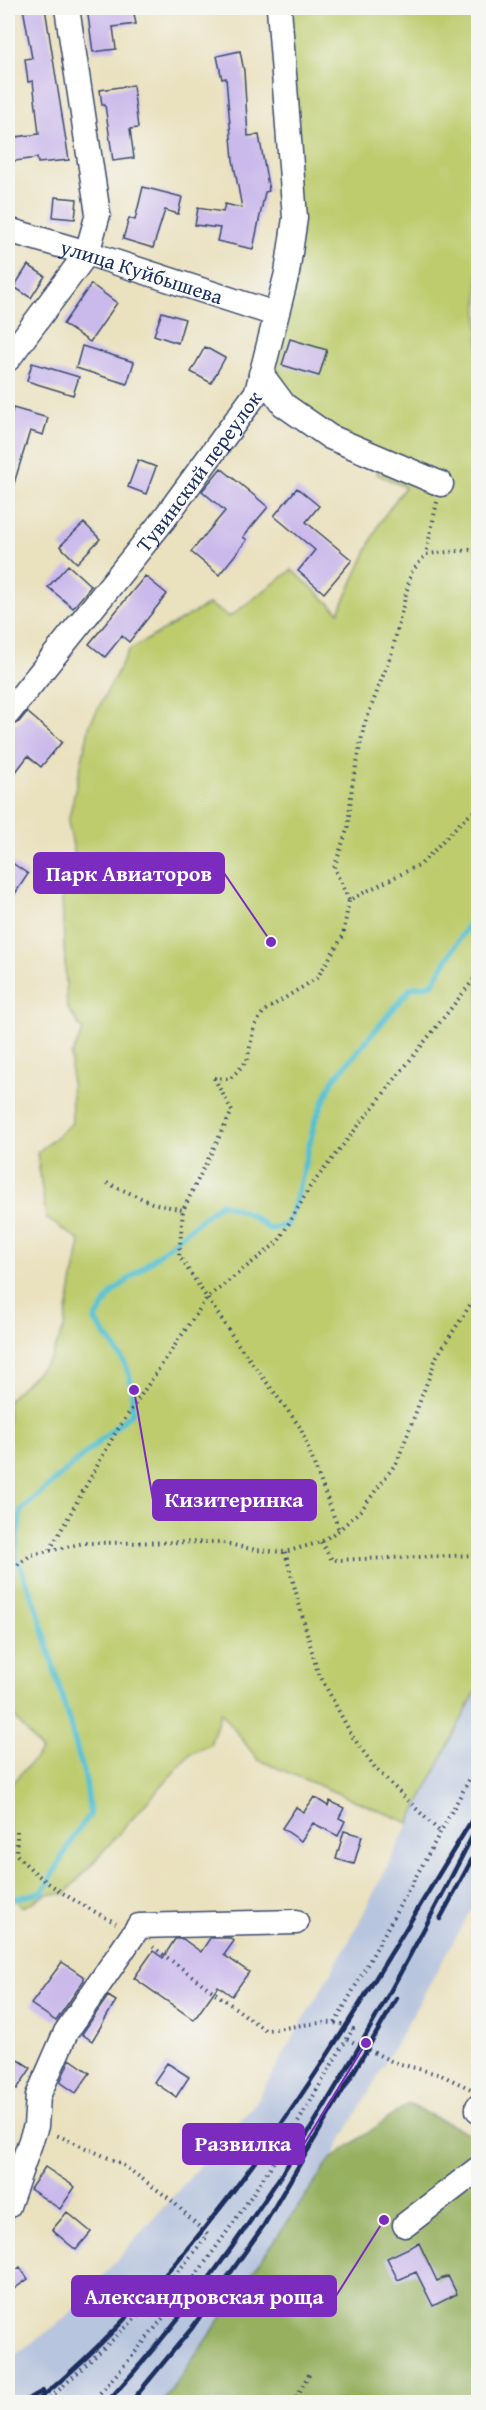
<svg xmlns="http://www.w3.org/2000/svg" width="486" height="2410" viewBox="0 0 486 2410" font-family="'Gentium Book Plus',serif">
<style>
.industrial{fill:#b8c5de}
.green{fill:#becc6e;stroke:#6c7e66;stroke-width:1.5}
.forest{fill:#96b061;stroke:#587060;stroke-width:1.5}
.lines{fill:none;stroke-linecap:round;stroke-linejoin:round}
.stream{stroke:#54c0ce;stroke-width:6}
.building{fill:#cab9eb}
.minor-casing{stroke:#3a4a6d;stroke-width:27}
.path{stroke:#3a4a6d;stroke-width:4;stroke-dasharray:1.5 4.5;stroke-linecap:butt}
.minor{stroke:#fff;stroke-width:24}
.rail{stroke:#1b2f5e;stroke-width:4.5}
.labels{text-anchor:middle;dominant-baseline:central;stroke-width:4.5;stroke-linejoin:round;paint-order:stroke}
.street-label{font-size:21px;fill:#1b2f5e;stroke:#f6f6f2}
.leader{fill:none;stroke:#7b2cbf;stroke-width:2}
.callout-dot{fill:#7b2cbf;stroke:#f6f6f2;stroke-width:2}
.callout{fill:#7b2cbf;stroke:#7b2cbf;stroke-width:2}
.callout-label{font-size:22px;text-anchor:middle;font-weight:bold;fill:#fff}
</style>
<rect width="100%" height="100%" fill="#f6f6f2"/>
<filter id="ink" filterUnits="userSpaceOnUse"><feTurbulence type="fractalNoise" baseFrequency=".0167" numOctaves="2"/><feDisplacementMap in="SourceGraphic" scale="12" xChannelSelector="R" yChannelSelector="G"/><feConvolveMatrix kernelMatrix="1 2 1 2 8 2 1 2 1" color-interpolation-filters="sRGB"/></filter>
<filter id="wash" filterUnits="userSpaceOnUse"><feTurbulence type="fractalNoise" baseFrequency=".008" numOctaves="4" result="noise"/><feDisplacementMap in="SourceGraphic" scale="24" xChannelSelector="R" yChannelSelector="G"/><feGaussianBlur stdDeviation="1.35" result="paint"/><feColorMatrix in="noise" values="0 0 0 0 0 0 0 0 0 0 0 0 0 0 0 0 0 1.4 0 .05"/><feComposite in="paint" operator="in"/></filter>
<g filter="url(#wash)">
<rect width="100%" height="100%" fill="#eae1bf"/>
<path class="industrial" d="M478 1687V1898L331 2159 163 2402H8V2360L65 2319 256 2102 353 1934Z"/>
<path class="green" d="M280 8H478V1687L409 1823 258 1760 221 1712 210 1745 190 1754 65 1894H47L23 1907 8 1894V1787L42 1751 8 1709V1400L51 1358 64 1328 80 1241 46 1218 37 1153 72 1123 71 1056 83 1031 67 1007 61 877 77 865 68 822 90 724 129 650 209 604 229 617 292 570 339 612 380 522 405 487 377 474V461L262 389 295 273Z"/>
<path class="forest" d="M408 2104 478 2138V2402H163L331 2159Z"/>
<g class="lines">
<path class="stream" d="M8 1900 43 1892 75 1834 90 1815 86 1781 37 1608 15 1554 21 1510 132 1413C135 1364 120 1357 95 1320L112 1293 221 1203 249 1214 270 1229 287 1225 296 1200 315 1121 333 1080 411 988 432 984 478 909"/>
</g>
<g id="blocks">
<path class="building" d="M23 8H45L69 160 38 163 37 158 8 162V138L39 134 33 81 28 82 25 59 32 58Z
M87 8H133L136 24 113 27 116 49 93 52Z
M240 51 244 71 248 136 259 135 269 191 265 192 253 249 217 241 220 228 195 225 198 208 223 212 225 204 242 208 233 160 226 78 222 79 217 56Z
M133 85 138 128 130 129 134 158 113 161 105 105H102L100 90Z
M143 187 182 197 178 214 165 210 153 248 123 239 129 218 135 220Z
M55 197 77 199 75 219 53 217Z
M28 265 45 276 31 298 14 287Z
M91 284 117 303 90 342 63 324Z
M162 312 185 319 178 343 154 335Z
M290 339 327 350 319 376 282 365Z
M82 346 134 362 127 384 76 368Z
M205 347 225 358 211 383 191 372Z
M32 363 79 377 73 395 27 381Z
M13 408 48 418 43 435 30 431 12 490H8V426Z
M138 460 156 467 146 494 128 487Z
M221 468 268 507 243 537 247 540 219 575 191 552 225 511 202 491Z
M297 488 319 506 306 522 352 560 324 593 298 571 315 550 274 516Z
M84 523 100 539 77 563 60 546Z
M68 565 91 586 73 608 48 587Z
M145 576 167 594 129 642 122 636 105 657 89 644Z
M27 712 62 742 41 767 28 756 8 782V727L19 722Z
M8 860 28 874 8 904Z
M314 1797 328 1806 330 1801 344 1808 339 1818 345 1821 338 1836 313 1823 301 1841 282 1828 296 1807 304 1812Z
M344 1831 362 1836 354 1864 336 1859Z
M210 1938H230L234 1941 224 1955 249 1972 232 1996 218 1986 194 2020 134 1978 153 1951 163 1958 175 1939H183L201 1952Z
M62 1962 84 1977V1980L56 2021 31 2004Z
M108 1996 116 2001 92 2041 82 2034Z
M8 2053 31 2068 17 2089 8 2083Z
M70 2059 90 2073 76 2093 60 2082Z
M167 2063 189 2077 176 2097 154 2082Z
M45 2167 75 2187 60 2209 30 2189Z
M67 2212 91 2232 76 2250 52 2230Z
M419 2243 437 2281 448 2276 457 2294 433 2306 416 2272 398 2280 387 2258Z
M20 2267 28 2279 8 2293V2276Z"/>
</g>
</g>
<g filter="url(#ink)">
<use href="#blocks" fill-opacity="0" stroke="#3a4a6d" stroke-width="1.5"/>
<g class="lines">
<defs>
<g id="minor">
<path id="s1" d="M8 230 87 253 275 314"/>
<path d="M8 359 87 253 98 214 67 8"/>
<path d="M261 374 284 405 330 437 441 484"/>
<path id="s2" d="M8 713 164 519 257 392 287 273 295 218 279 8"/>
<path d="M478 2107V2110"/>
<path d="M8 2206 36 2126 38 2096 66 2032 139 1926 296 1922"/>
<path d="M405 2225 478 2169"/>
</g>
</defs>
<use href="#minor" class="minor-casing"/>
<path class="path" d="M437 502 426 554 470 550 478 554
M349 900 334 868 348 827 352 786 364 726 392 652 411 573 426 554
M214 1078 232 1111 183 1210 179 1256 238 1344 300 1427 339 1530
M214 1078 230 1079 247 1061 254 1027 264 1011 317 978 343 936 349 900 421 864 460 823 478 808
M107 1183 152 1203 183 1210
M321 1542 332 1560 478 1555
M50 1550 116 1432 207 1298 278 1242 310 1187 478 974
M285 1552 317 1670 352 1736 376 1769 441 1833
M8 1572 31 1555 84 1543 219 1542 256 1550 285 1552 321 1542 339 1530 362 1509 397 1462 437 1356 478 1293
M17 1831V1855C45 1886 80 1904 116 1923
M335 2023 478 1764
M347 2039 393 2062 441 2075 471 2089
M46 2402 153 2302 208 2235 170 2199 120 2163 54 2134
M92 2402C159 2328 217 2250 271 2166 300 2122 325 2074 353 2029 333 2015 291 2029 265 2030L153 1947
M294 2402 309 2374"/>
<use href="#minor" class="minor"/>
<path class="rail" d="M440 1919 478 1848
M23 2402 43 2391
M36 2402C229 2242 349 2020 478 1810
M107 2402C261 2235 373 2031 476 1829
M131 2402 192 2328 264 2225 397 1998"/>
</g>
</g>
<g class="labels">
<g class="street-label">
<text stroke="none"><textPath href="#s1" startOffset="140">улица Куйбышева</textPath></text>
<text stroke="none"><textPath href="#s2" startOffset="308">Тувинский переулок</textPath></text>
</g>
</g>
<path class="leader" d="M271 942L224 873M134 1390L153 1500M366 2043L304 2144M384 2220L336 2296"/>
<g class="callout-dot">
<circle cx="271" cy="942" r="6"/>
<circle cx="134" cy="1390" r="6"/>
<circle cx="366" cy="2043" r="6"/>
<circle cx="384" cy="2220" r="6"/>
</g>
<g class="callout">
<rect x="34" y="853" width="190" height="40" rx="6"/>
<rect x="153" y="1480" width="163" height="40" rx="6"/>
<rect x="183" y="2124" width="121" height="40" rx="6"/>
<rect x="72" y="2276" width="264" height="40" rx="6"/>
</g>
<g class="callout-label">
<text x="129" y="881">Парк Авиаторов</text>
<text x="234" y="1507">Кизитеринка</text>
<text x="243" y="2151">Развилка</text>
<text x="204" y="2304">Александровская роща</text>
</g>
<rect width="486" height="2410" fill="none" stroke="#f6f6f2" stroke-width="30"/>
</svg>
